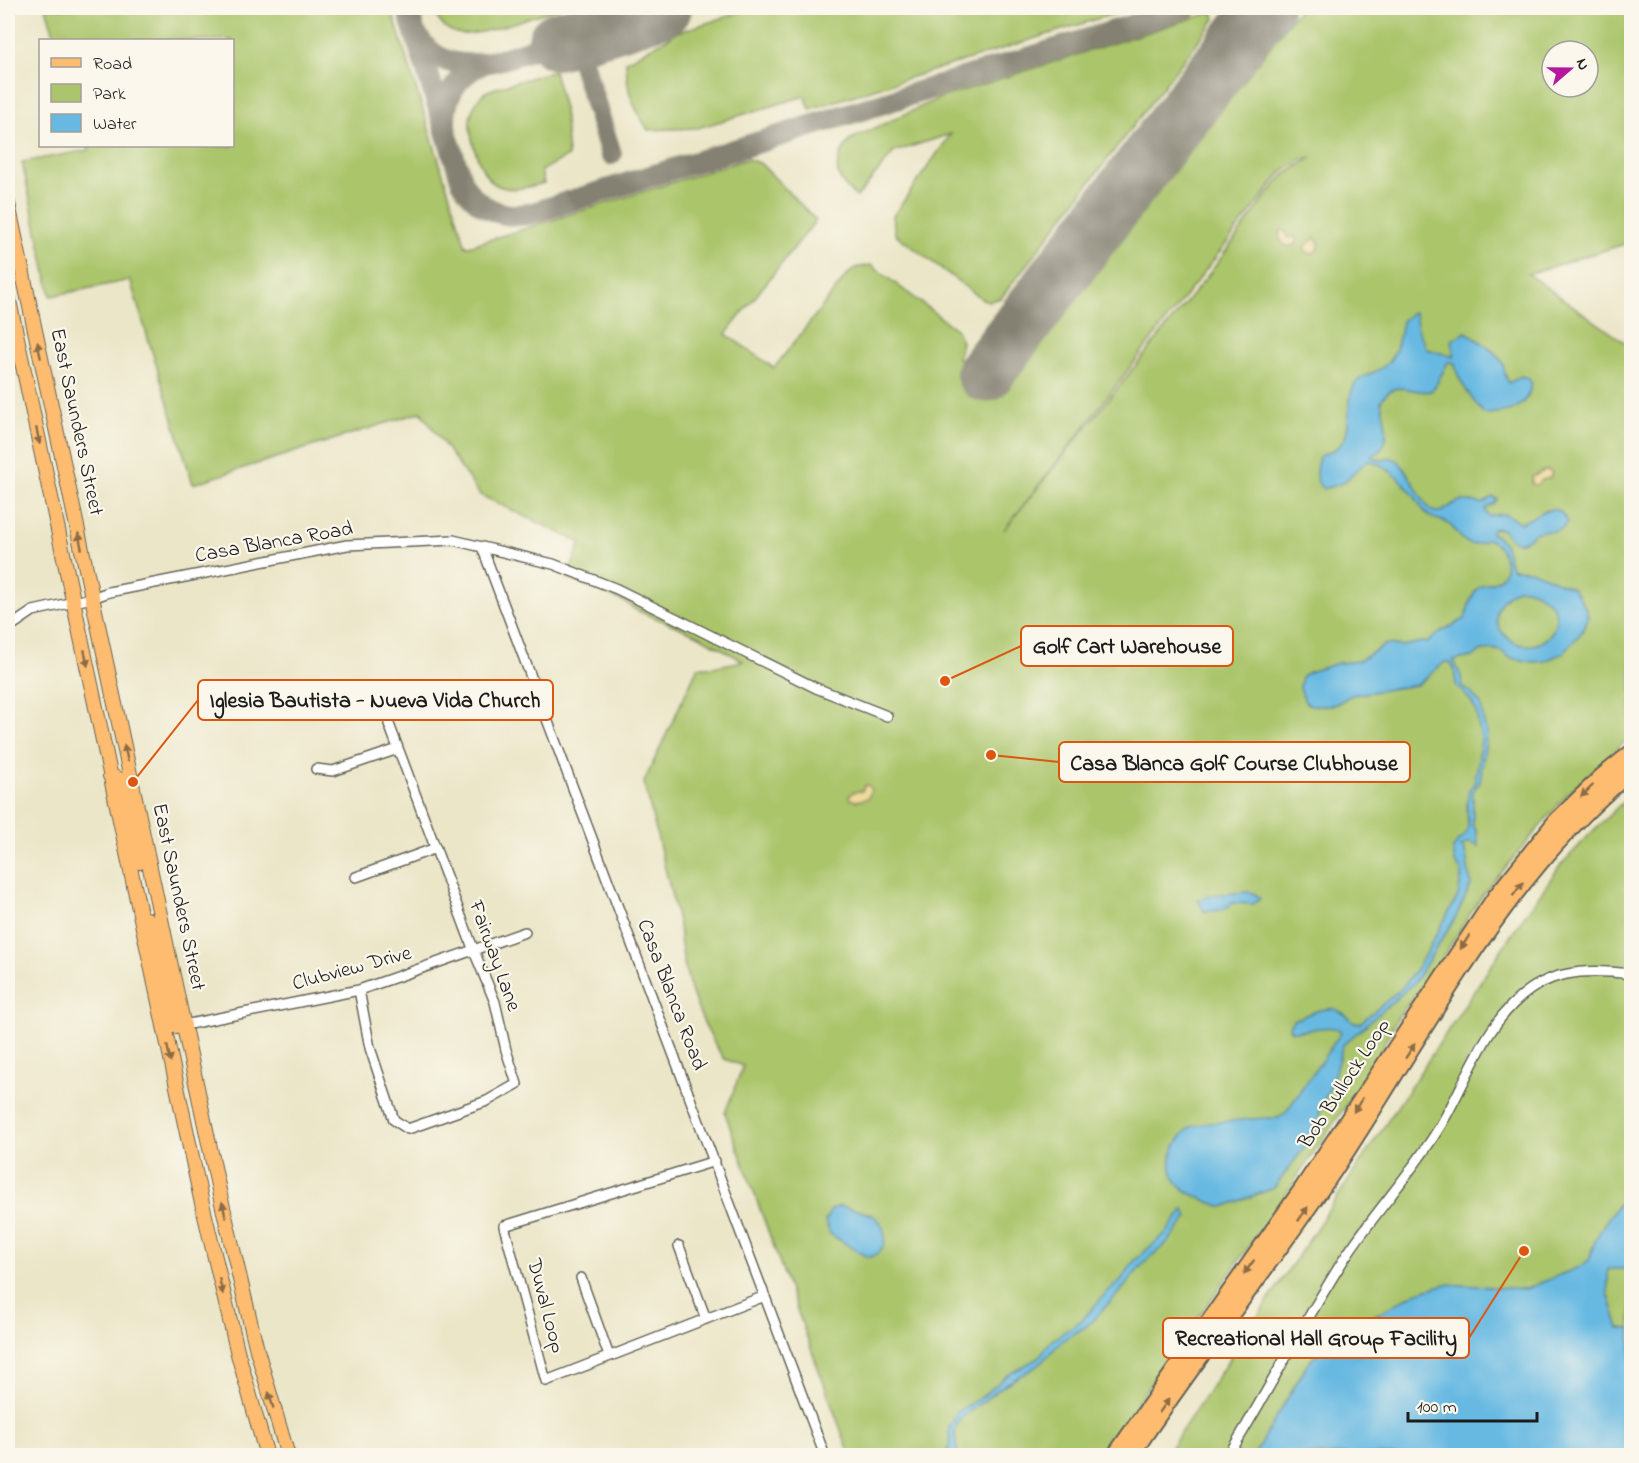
<svg xmlns="http://www.w3.org/2000/svg" width="1639" height="1463" viewBox="0 0 1639 1463" font-family="'Indie Flower',sans-serif">
<style>
.green{fill:#aac56b;stroke:#637044;stroke-width:1.5;fill-rule:evenodd}
.sand{fill:#eeda9e;stroke:#857b5d;stroke-width:1.5}
.water{fill:#67b9e2;stroke:#426a7f;stroke-width:1.5;fill-rule:evenodd}
.lines{fill:none;stroke-linecap:round;stroke-linejoin:round}
.taxiway{stroke:#848172;stroke-width:22}
.runway{stroke:#848172;stroke-width:58}
.street-casing{stroke:#646358;stroke-width:12}
.primary-casing{stroke:#646358;stroke-width:16}
.highway-casing{stroke:#646358;stroke-width:20}
.street{stroke:#fff;stroke-width:9}
.primary{stroke:#fdbc6f;stroke-width:14}
.highway{stroke:#fdbc6f;stroke-width:16}
.oneway{fill:#8c6c46}
.labels{text-anchor:middle;dominant-baseline:central;stroke-width:4.5;stroke-linejoin:round;paint-order:stroke}
.street-label{font-size:21px;fill:#1c1c1c;stroke:#fbf7ec}
.leader{fill:none;stroke:#de560d;stroke-width:2}
.callout-dot{fill:#de560d;stroke:#fbf7ec;stroke-width:2}
.callout{fill:#fbf7ec;stroke:#de560d;stroke-width:2}
.callout-label{font-size:22px;text-anchor:middle;font-weight:bold;fill:#1c1c1c}
</style>
<rect width="100%" height="100%" fill="#fbf7ec"/>
<filter id="ink" filterUnits="userSpaceOnUse"><feTurbulence type="fractalNoise" baseFrequency=".0167" numOctaves="2"/><feDisplacementMap in="SourceGraphic" scale="12" xChannelSelector="R" yChannelSelector="G"/><feConvolveMatrix kernelMatrix="1 2 1 2 8 2 1 2 1" color-interpolation-filters="sRGB"/></filter>
<filter id="wash" filterUnits="userSpaceOnUse"><feTurbulence type="fractalNoise" baseFrequency=".008" numOctaves="4" result="noise"/><feDisplacementMap in="SourceGraphic" scale="24" xChannelSelector="R" yChannelSelector="G"/><feGaussianBlur stdDeviation="1.35" result="paint"/><feColorMatrix in="noise" values="0 0 0 0 0 0 0 0 0 0 0 0 0 0 0 0 0 1.4 0 .05"/><feComposite in="paint" operator="in"/></filter>
<g filter="url(#wash)">
<rect width="100%" height="100%" fill="#ebe6c8"/>
<path class="green" d="M46 8H391L466 247 747 159 760 163 816 220 726 334 774 368 846 276 855 268 871 265 957 330 962 342 958 358 1004 393 1300 8H1631V242L1528 274 1631 347V736L1568 793 1482 896 1435 969 1398 1017 1371 1068 1273 1213 1136 1404 1103 1455H850L725 1113 743 1066 724 1059C698 1019 682 973 679 925L644 782 698 667H713L743 661 698 635 636 610 625 602 567 578 581 543 480 495 421 412 193 484 130 280 51 296 22 162 89 150 88 146H232V40H56ZM1552 51H1588V87H1552ZM1312 157 1283 176 1267 195 1213 269 1004 530 1281 173 1301 160Z
M432 8H559C537 14 483 36 462 34 447 33 437 21 432 8Z
M754 8H1132L810 109 805 96 698 128 648 130C631 103 627 93 626 61L672 36V34Z
M1209 13H1214L1215 19 1001 298 990 301 982 299 895 234 893 216 951 134 894 152 857 197C832 179 832 161 851 139L940 98Z
M554 71 564 109 568 156 541 171 544 183C528 187 510 193 495 184 481 176 471 141 470 126 469 115 475 100 484 93 495 86 539 76 554 71Z
M1631 794V1455L1165 1456 1518 925 1560 866 1593 831Z"/>
<path class="sand" d="M1282 230 1286 233 1287 238 1295 237 1297 242 1295 245 1286 246C1281 241 1279 239 1280 232Z
M1315 238 1319 243V248L1312 254 1305 251V246Z
M1546 470 1552 472 1550 478 1542 480 1536 485 1532 484V477Z
M865 785H868L871 790 868 798 856 801 850 799 849 796 853 792 862 791Z"/>
<path class="water" d="M1412 313H1415L1418 331 1427 349 1454 357 1452 340 1466 332C1477 339 1499 353 1503 364 1505 371 1504 376 1509 383L1521 376 1528 378 1532 384C1526 410 1508 413 1484 414 1475 403 1455 377 1455 363L1448 362 1436 385 1431 391C1411 395 1395 377 1381 401 1384 420 1395 445 1372 456 1379 461 1382 462 1389 457 1392 458 1395 459 1398 461 1408 469 1425 509 1432 511 1445 515 1448 505 1457 502 1466 499 1476 503 1484 503L1492 497 1497 499 1495 503 1485 509 1488 516C1507 513 1505 513 1521 523 1536 517 1556 496 1567 522L1564 527C1550 535 1548 529 1537 532 1530 535 1526 544 1516 542 1506 539 1506 526 1493 529L1491 533C1507 540 1506 552 1511 567L1514 569 1531 570 1572 588 1578 595 1586 609 1588 618 1582 632 1563 653 1545 661 1534 662 1515 659 1508 657 1501 651 1492 649 1479 652 1473 657 1454 660 1461 676 1462 687 1470 692 1481 704 1484 723 1487 733 1480 782 1473 791V826L1476 830 1479 847 1470 842 1461 847 1465 851 1467 861 1471 885 1455 919 1414 983 1343 1045 1330 1088 1323 1102 1313 1136 1274 1188 1223 1207C1199 1198 1166 1189 1171 1158 1173 1147 1182 1133 1191 1127 1197 1123 1269 1117 1279 1118L1286 1112 1341 1033 1340 1030C1326 1023 1307 1033 1291 1031L1289 1027 1293 1020C1320 1011 1332 998 1354 1023H1360L1403 987 1419 965 1458 896 1462 872 1455 863 1453 849 1458 841 1466 834 1468 827 1467 804 1469 789 1474 784 1478 765 1481 739 1476 711 1471 701 1456 685 1454 668 1450 663 1445 662 1417 685 1352 695 1336 704 1325 706 1310 705 1305 702 1300 688 1302 676 1309 672 1338 663 1359 661 1386 644 1402 646 1422 642 1427 643 1440 632 1465 619C1468 607 1470 597 1478 588 1484 582 1493 585 1500 578 1512 566 1502 545 1488 539 1467 553 1462 537 1450 525 1444 519 1436 521 1429 516 1423 512 1419 503 1415 497 1403 481 1388 466 1368 460L1343 483 1323 489C1313 480 1316 468 1319 457 1323 454 1328 453 1332 451 1357 437 1343 410 1353 388 1357 376 1374 374 1383 367 1398 355 1399 338 1402 321ZM1519 588C1538 589 1566 608 1553 630 1529 672 1462 618 1519 588Z
M1246 892C1252 892 1257 893 1260 899L1253 904 1232 903C1226 911 1214 911 1204 911L1198 900 1212 895Z
M1631 1191V1269H1608V1293L1619 1328 1631 1329V1455H1254L1307 1365 1328 1341 1417 1292 1446 1284 1526 1289 1579 1267 1589 1260C1595 1233 1612 1210 1631 1191Z
M839 1206C850 1208 866 1211 875 1217 890 1227 888 1257 867 1257L830 1234 825 1221 831 1210Z
M1184 1209 1188 1217 1169 1241 1142 1265 1121 1291 1087 1326 1062 1341 1039 1365 1006 1384 961 1418C951 1430 956 1441 958 1455H946L950 1443 949 1429 957 1412 983 1396 1006 1376 1038 1358 1051 1341 1083 1319 1106 1293 1121 1280 1135 1260 1166 1233Z"/>
<g class="lines">
<path class="taxiway" d="M407 8 462 182C477 209 504 220 533 213L1187 8
M1246 30 1252 17 1251 8
M574 36 611 154
M418 37C451 88 513 54 557 41
M445 123C444 96 458 75 482 64"/>
<path class="runway" d="M557 41 663 8
M985 373 1264 8"/>
</g>
</g>
<g filter="url(#ink)">
<g class="lines">
<defs>
<path id="street" d="M482 547 825 1456
M8 628 33 611 92 598 109 592 347 545 453 540 553 564 617 589 816 688 887 716
M316 769 333 771 398 749
M356 877 436 848
M359 990 370 1048 394 1120 408 1129 487 1101 517 1084 506 1050 495 1002 474 951 389 724
M184 1025 359 990 525 932
M715 1161 504 1226 546 1381 765 1296
M679 1246 706 1319
M581 1278 609 1356
M1228 1456C1269 1390 1304 1321 1346 1256 1375 1212 1412 1173 1439 1128 1468 1081 1484 1021 1531 989 1561 968 1597 970 1632 974"/>
<path id="primary" d="M8 204 220 1195 257 1350 288 1456
M8 296 201 1199 238 1354 267 1456
M110 776 119 779 122 784 140 862
M147 919 156 944 173 1022 175 1026 184 1025"/>
<path id="highway" d="M1115 1456 1304 1187 1496 897 1556 822 1602 777 1632 753
M1130 1456C1195 1358 1269 1266 1335 1168 1426 1031 1502 876 1632 770"/>
</defs>
<use href="#street" class="street-casing"/>
<use href="#primary" class="primary-casing"/>
<use href="#highway" class="highway-casing"/>
<use href="#street" class="street"/>
<use href="#primary" class="primary"/>
<use href="#highway" class="highway"/>
</g>
<defs><path id="oneway-solid" d="M-6-.8H1V-3.2L6.5 0L1 3.2V.8H-6Z" transform="scale(1.5)"/></defs>
<g class="oneway">
<use href="#oneway-solid" transform="translate(39 350) rotate(-102)"/>
<use href="#oneway-solid" transform="translate(38 436) rotate(78)"/>
<use href="#oneway-solid" transform="translate(80 541) rotate(-102)"/>
<use href="#oneway-solid" transform="translate(86 658) rotate(78)"/>
<use href="#oneway-solid" transform="translate(126 753) rotate(-102)"/>
<use href="#oneway-solid" transform="translate(1587 791) rotate(136)"/>
<use href="#oneway-solid" transform="translate(1518 889) rotate(-53)"/>
<use href="#oneway-solid" transform="translate(1465 942) rotate(123)"/>
<use href="#oneway-solid" transform="translate(1410 1051) rotate(-57)"/>
<use href="#oneway-solid" transform="translate(169 1054) rotate(78)"/>
<use href="#oneway-solid" transform="translate(1358 1105) rotate(123)"/>
<use href="#oneway-solid" transform="translate(224 1210) rotate(-103)"/>
<use href="#oneway-solid" transform="translate(1303 1214) rotate(-55)"/>
<use href="#oneway-solid" transform="translate(1249 1267) rotate(126)"/>
<use href="#oneway-solid" transform="translate(221 1286) rotate(77)"/>
<use href="#oneway-solid" transform="translate(271 1400) rotate(-106)"/>
<use href="#oneway-solid" transform="translate(1164 1406) rotate(-55)"/>
</g>
</g>
<g class="labels">
<g class="street-label">
<text transform="translate(76 422) rotate(78)">East Saunders Street</text>
<text transform="translate(274 543) rotate(-10)">Casa Blanca Road</text>
<text transform="translate(178 897) rotate(78)">East Saunders Street</text>
<text transform="translate(494 956) rotate(70)">Fairway Lane</text>
<text transform="translate(352 969) rotate(-15)">Clubview Drive</text>
<text transform="translate(671 995) rotate(69)">Casa Blanca Road</text>
<text transform="translate(1345 1084) rotate(-57)">Bob Bullock Loop</text>
<text transform="translate(545 1306) rotate(75)">Duval Loop</text>
</g>
</g>
<path class="leader" d="M945 681L1021 646M133 782L198 700M991 755L1059 762M1524 1251L1469 1338"/>
<g class="callout-dot">
<circle cx="945" cy="681" r="6"/>
<circle cx="133" cy="782" r="6"/>
<circle cx="991" cy="755" r="6"/>
<circle cx="1524" cy="1251" r="6"/>
</g>
<g class="callout">
<rect x="1021" y="626" width="212" height="40" rx="6"/>
<rect x="198" y="680" width="355" height="40" rx="6"/>
<rect x="1059" y="742" width="351" height="40" rx="6"/>
<rect x="1163" y="1318" width="306" height="40" rx="6"/>
</g>
<g class="callout-label">
<text x="1127" y="653">Golf Cart Warehouse</text>
<text x="375" y="707">Iglesia Bautista - Nueva Vida Church</text>
<text x="1234" y="770">Casa Blanca Golf Course Clubhouse</text>
<text x="1316" y="1345">Recreational Hall Group Facility</text>
</g>
<rect width="1639" height="1463" fill="none" stroke="#fbf7ec" stroke-width="30"/>
<rect x="39" y="39" width="195" height="108" fill="#fbf7ec" stroke="#a29f99" stroke-width="1.5"/>
<rect x="51" y="58" width="30" height="9" fill="#fdbc6f" stroke="#a29f99" stroke-width="1.5"/>
<text x="93" y="69" font-size="18" fill="#1c1c1c">Road</text>
<rect x="51" y="84" width="30" height="18" fill="#aac56b" stroke="#a29f99" stroke-width="1.5"/>
<text x="93" y="99" font-size="18" fill="#1c1c1c">Park</text>
<rect x="51" y="114" width="30" height="18" fill="#67b9e2" stroke="#a29f99" stroke-width="1.5"/>
<text x="93" y="129" font-size="18" fill="#1c1c1c">Water</text>
<g transform="translate(1570 69) rotate(70)"><circle r="28" fill="#fbf7ec" stroke="#a29f99" stroke-width="1.5"/>
<path d="M0-4.5L10 22L0 15L-10 22Z" fill="#b5179e"/>
<text y="-9" font-size="16" font-weight="bold" text-anchor="middle" fill="#1c1c1c">N</text>
</g>
<path d="M1408 1412v9h129v-9" fill="none" stroke="#1c1c1c" stroke-width="3"/>
<text x="1417" y="1412" font-size="18" fill="#1c1c1c" stroke="#fbf7ec" stroke-width="4.5" paint-order="stroke">100 m</text>
</svg>
